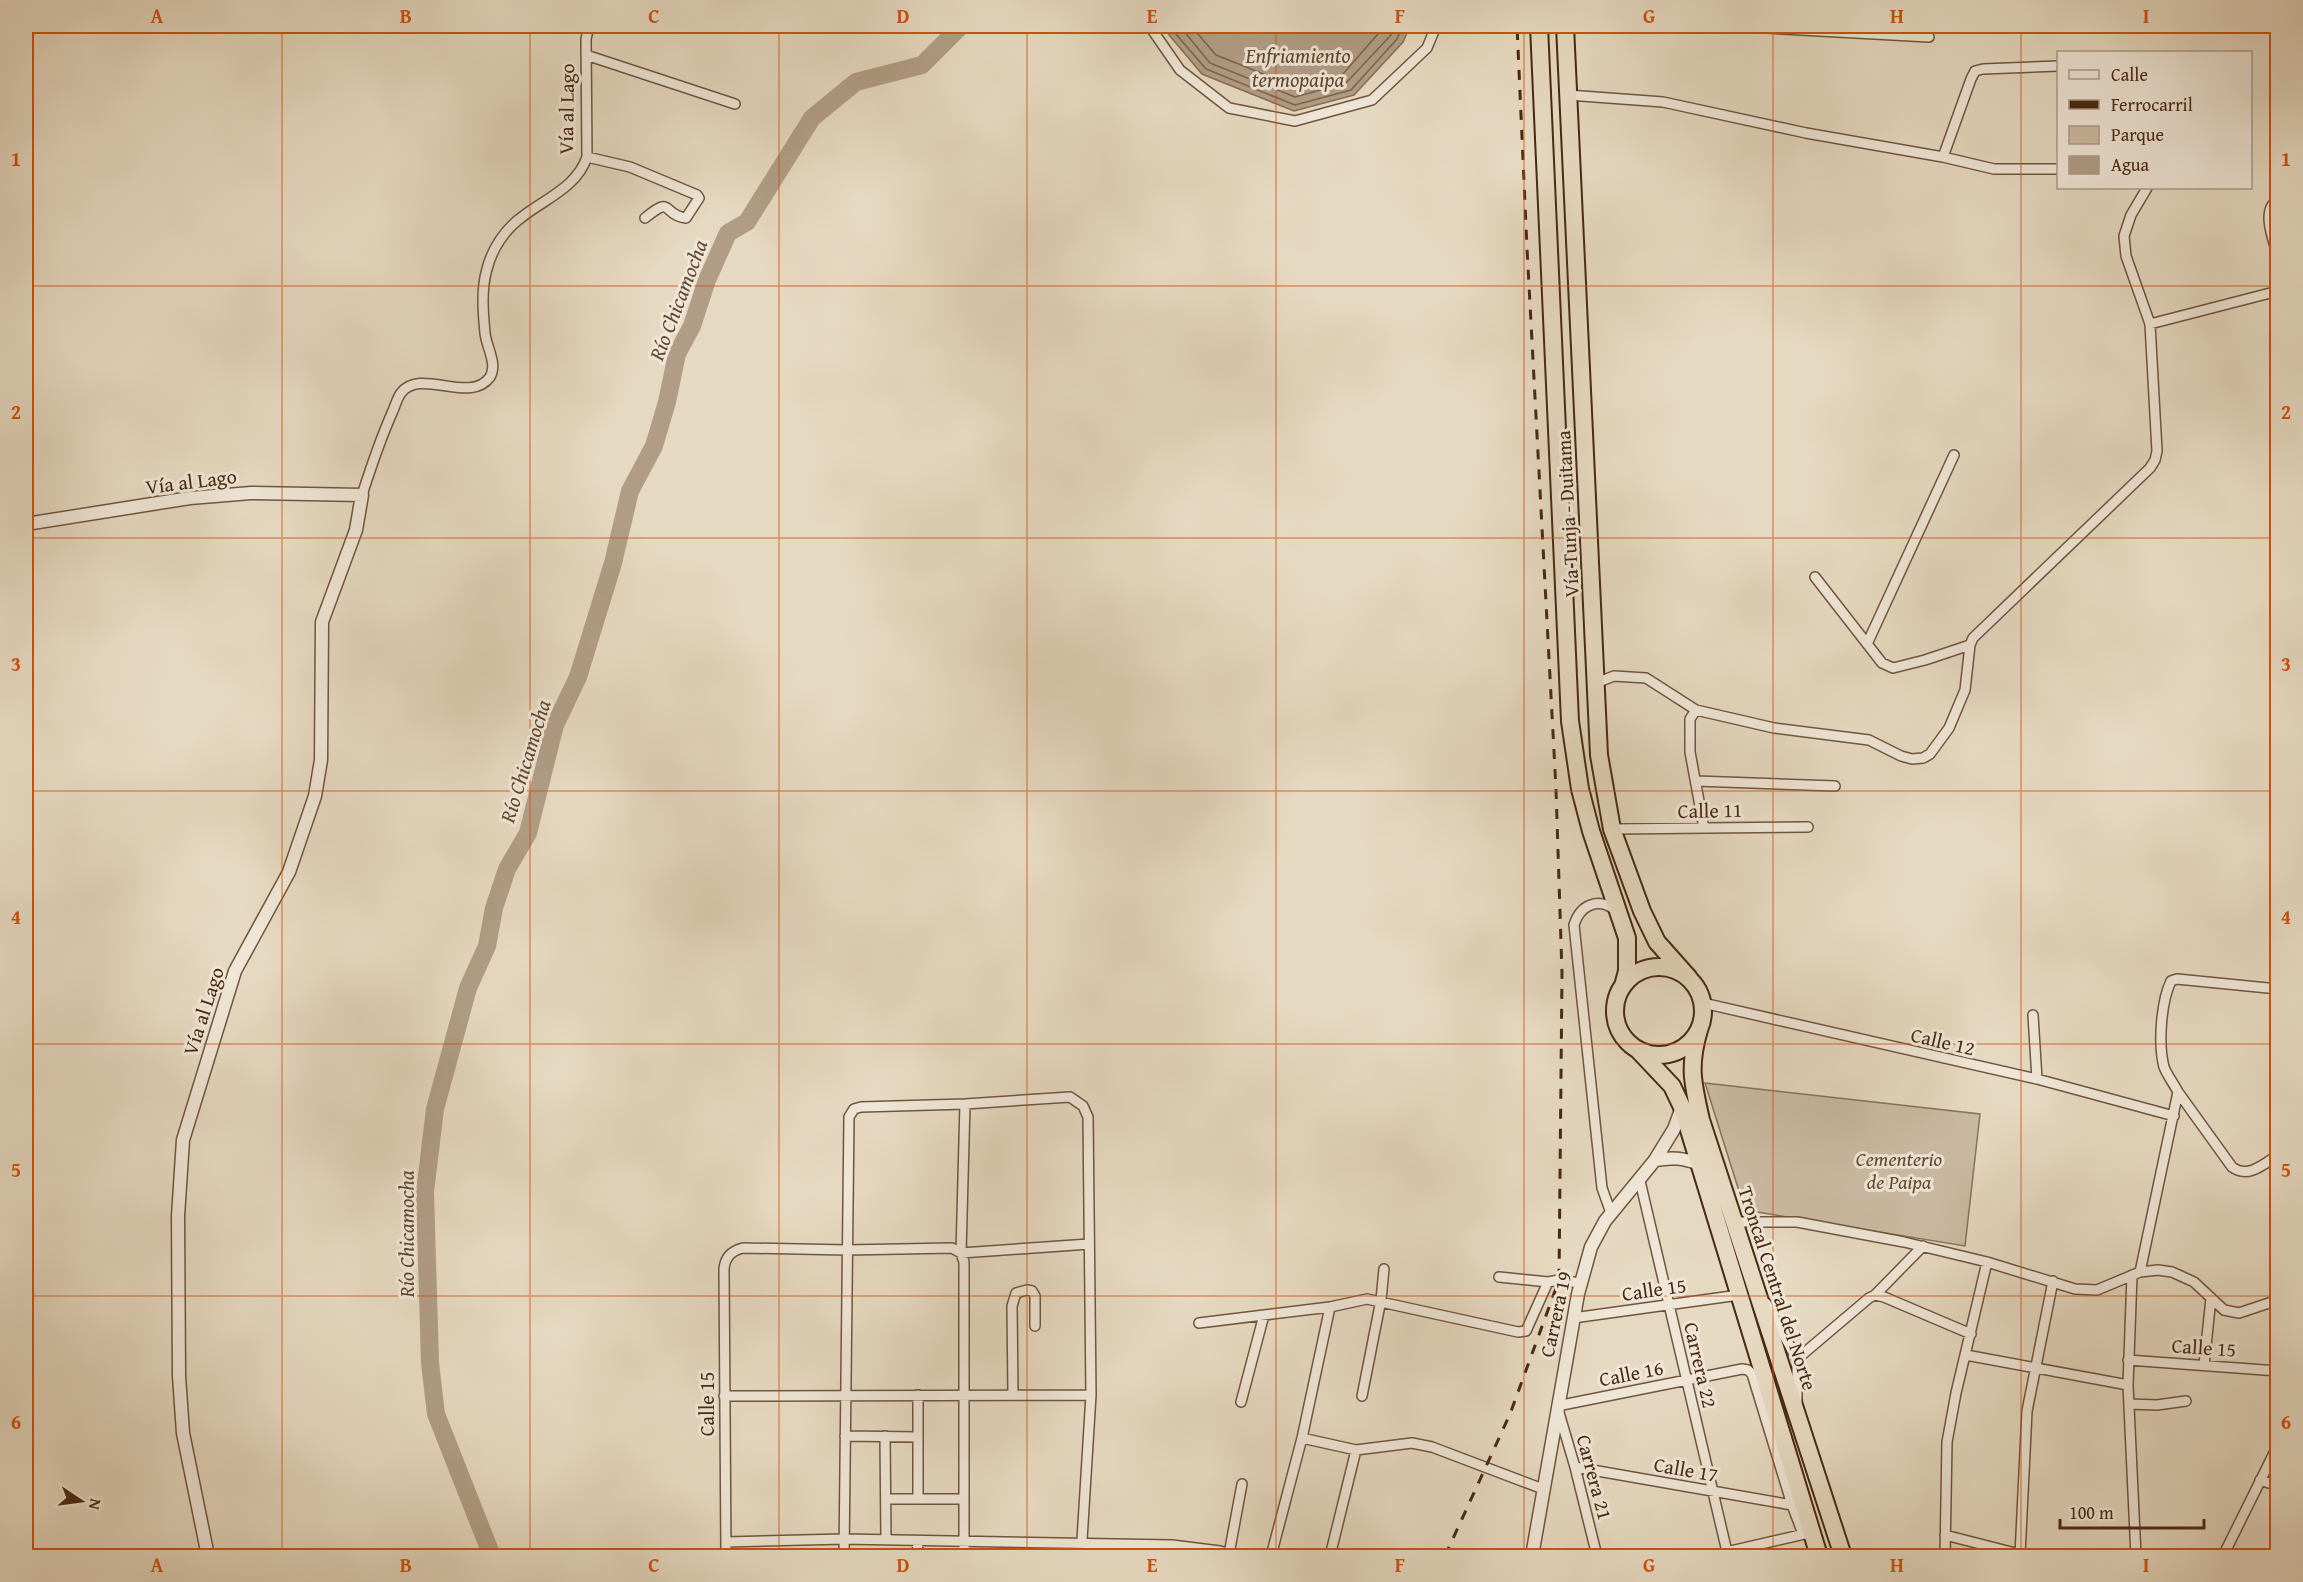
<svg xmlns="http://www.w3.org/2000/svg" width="2303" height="1582" viewBox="0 0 2303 1582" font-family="'Gentium Book Plus',serif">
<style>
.green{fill:#cbbba3;stroke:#8a725a;stroke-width:1.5}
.water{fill:#b19d86;stroke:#876f58;stroke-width:1.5}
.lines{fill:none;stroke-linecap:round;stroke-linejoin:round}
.shore{stroke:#7d634c;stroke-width:1.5}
.river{stroke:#b19d86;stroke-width:18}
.minor-casing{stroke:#70553e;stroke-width:12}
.tertiary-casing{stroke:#70553e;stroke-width:15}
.trunk-casing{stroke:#492912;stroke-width:20}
.minor{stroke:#efe6d7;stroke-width:9}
.tertiary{stroke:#efe6d7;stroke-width:12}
.trunk{stroke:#e6d9c1;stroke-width:16}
.rail{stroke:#492912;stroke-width:3;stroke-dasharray:10 10;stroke-linecap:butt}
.grid{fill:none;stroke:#d0520d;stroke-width:1.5;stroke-opacity:0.55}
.labels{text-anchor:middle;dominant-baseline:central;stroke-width:6;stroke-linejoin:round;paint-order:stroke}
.street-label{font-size:20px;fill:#492912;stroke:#efe6d7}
.park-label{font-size:20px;font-style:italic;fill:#63462f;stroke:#efe6d7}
.water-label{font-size:21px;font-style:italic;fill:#63462f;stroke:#efe6d7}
.neatline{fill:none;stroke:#d0520d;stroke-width:2}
.grid-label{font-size:20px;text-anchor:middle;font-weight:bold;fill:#d0520d}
</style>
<rect width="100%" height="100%" fill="#e6d9c1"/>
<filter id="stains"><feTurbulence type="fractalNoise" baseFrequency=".00333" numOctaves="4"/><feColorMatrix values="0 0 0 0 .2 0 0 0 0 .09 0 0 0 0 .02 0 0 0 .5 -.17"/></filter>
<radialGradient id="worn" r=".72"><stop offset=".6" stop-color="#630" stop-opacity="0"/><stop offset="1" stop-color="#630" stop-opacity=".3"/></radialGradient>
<path class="green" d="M1705 1083 1980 1114 1965 1246 1745 1210Z"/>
<path class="water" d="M1168 26H1410L1403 42 1354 95 1294 111 1202 74 1169 35Z"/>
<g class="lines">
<path class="shore" d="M1174 26 1175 33 1206 69 1295 105 1351 90 1397 39 1403 26
M1182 26 1183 30 1210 63 1295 97 1346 83 1391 35 1395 26
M1191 26 1216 55 1296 87 1342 75 1385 26"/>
<path class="river" d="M492 1556 436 1414 430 1363 425 1192 435 1109 468 988 487 946 494 908 507 869 528 833 555 725 578 677 613 563 630 491 654 446 667 402 677 354 692 326 707 280 728 233 747 222 812 118 856 82 922 65 961 26"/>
<defs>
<path id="minor" d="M1153 26V31L1180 70 1229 108 1295 121 1372 100 1427 48 1436 26
M1730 26 1929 37
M586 55 735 104
M1568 95 1663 102 1806 133 1943 157 1994 169H2058
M587 157 630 167 697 195 699 198 686 218C661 215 674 194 645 218
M1943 157 1971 79 1975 71 1983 69 2058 66
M2278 200C2260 210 2274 241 2278 257
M2150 324 2278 291
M362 495C371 467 380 440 392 413 395 407 397 398 401 393 420 367 470 405 490 377 498 364 486 346 485 333 483 312 481 289 487 269 492 249 505 229 522 217 545 199 577 187 587 157L586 39 589 26
M1815 577 1882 663 1893 668 1925 660 1970 645
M1867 644 1954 455
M1596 683 1614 676 1646 678 1696 710 1774 728 1869 740 1901 756 1912 759 1923 758 1930 754 1949 728 1965 690 1970 645 1973 638 2150 468 2155 460 2157 451 2150 324 2126 256 2124 236 2131 215 2147 188
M1696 710 1690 719V752L1704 828
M1696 781 1835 786
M1612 829 1808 827
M1703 1003 2037 1079 2174 1116
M2033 1015 2037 1079
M2178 1092 2232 1167C2248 1179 2264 1164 2278 1155
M1640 1181 1728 1556
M1611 1213 1602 1188 1574 925C1580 905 1598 897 1615 910
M1735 1222H1797L1904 1242 1987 1262 2075 1289 2097 1290 2140 1272 2158 1270 2172 1272 2194 1282 2224 1310 2239 1313 2278 1300
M2140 1272 2178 1092C2174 1084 2167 1075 2164 1067 2158 1044 2161 1002 2171 981L2177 979 2278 989
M2132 1275 2128 1385 2136 1556
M1499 1277 1548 1282 1559 1280 1580 1283
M1875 1295 1884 1297 1971 1334
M1766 1303 1797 1359V1402
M1573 1318 1739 1295
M1199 1323 1330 1307 1367 1299 1518 1332 1526 1331 1548 1282
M1966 1355 2128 1385
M1797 1359 1869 1298 1875 1295 1923 1246
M2128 1360 2278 1371
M2204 1365 2211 1298
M918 1395V1499
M1013 1395 1012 1306 1016 1293 1027 1290 1032 1291 1035 1296V1326
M724 1396 1091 1395
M1362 1396 1381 1300 1384 1269
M1241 1402 1264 1315
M2129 1404 2157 1405 2186 1401
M845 1436 918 1437
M885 1436 886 1540
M1302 1438 1356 1450 1412 1443 1432 1447 1543 1489
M1575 1467 1792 1505
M2260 1480 2278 1486
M886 1499H964
M1945 1535 2027 1556
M726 1542 844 1539 1172 1545 1220 1551 1238 1556
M1229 1554 1242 1484
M2020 1555 2027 1411 2053 1281
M726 1556 724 1269C725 1257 731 1251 743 1248L847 1250 952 1248 961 1253 1089 1244
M844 1556 849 1117 854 1109 861 1107 965 1104 1070 1097 1083 1106 1088 1117 1091 1395 1081 1556
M917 1556 918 1541
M964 1556V1262L961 1253 965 1104
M1271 1556 1302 1438 1330 1307
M1330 1556 1356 1450
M1597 1556 1575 1467 1557 1406 1742 1369 1748 1370 1752 1374 1792 1505 1803 1534
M1709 1556 1809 1533
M1945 1556 1947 1442 1956 1393 1987 1262
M2223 1556 2278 1445"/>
<path id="tertiary" d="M26 524 190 498 251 493 362 495 356 530 322 622 321 760 315 796 289 872 235 971 183 1140 178 1216 179 1376 183 1433 208 1556
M1655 1160C1672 1157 1683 1158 1700 1164
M1532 1556 1578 1294 1591 1247 1605 1221 1655 1160 1674 1129 1682 1107"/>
<path id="trunk" d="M1539 26 1570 721 1580 789 1591 831 1627 938V971L1623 986
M1565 26 1599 755 1612 829 1642 911 1657 942 1689 978
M1615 1011a44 44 0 1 1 88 0a44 44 0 1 1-88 0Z
M1699 1030C1688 1067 1693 1084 1701 1120L1843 1556
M1637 1049 1672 1086 1682 1107 1819 1556"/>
</defs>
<use href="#minor" class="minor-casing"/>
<use href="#tertiary" class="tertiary-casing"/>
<use href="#trunk" class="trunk-casing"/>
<use href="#minor" class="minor"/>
<use href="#tertiary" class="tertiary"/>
<use href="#trunk" class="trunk"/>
<path class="rail" d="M1445 1556 1510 1414 1559 1280 1562 973 1556 789 1527 248 1517 26"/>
</g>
<path class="grid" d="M282 26V1556M530 26V1556M779 26V1556M1027 26V1556M1276 26V1556M1524 26V1556M1773 26V1556M2021 26V1556M26 286H2278M26 538H2278M26 791H2278M26 1044H2278M26 1296H2278"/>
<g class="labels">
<g class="street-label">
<text transform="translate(566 109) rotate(-89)">Vía al Lago</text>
<text transform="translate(191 481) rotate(-7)">Vía al Lago</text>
<text transform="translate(1567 514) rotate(-93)">Vía Tunja - Duitama</text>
<text transform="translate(1710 810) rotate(-1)">Calle 11</text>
<text transform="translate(203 1011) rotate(-72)">Vía al Lago</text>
<text transform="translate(1943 1041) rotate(13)">Calle 12</text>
<text transform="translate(1778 1288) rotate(72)">Troncal Central del Norte</text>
<text transform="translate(1654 1289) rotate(-8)">Calle 15</text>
<text transform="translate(1555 1314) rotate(-78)">Carrera 19</text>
<text transform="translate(2204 1347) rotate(4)">Calle 15</text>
<text transform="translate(1701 1365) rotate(77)">Carrera 22</text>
<text transform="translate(1631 1373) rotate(-11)">Calle 16</text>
<text transform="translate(706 1404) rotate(-90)">Calle 15</text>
<text transform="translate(1686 1469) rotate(10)">Calle 17</text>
<text transform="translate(1595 1477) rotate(75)">Carrera 21</text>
</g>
<g class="park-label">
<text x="1899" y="1158">Cementerio<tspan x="1899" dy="23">de Paipa</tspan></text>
</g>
<g class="water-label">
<text x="1298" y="55">Enfriamiento<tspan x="1298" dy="24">termopaipa</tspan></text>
<text transform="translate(678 300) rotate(-69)">Río Chicamocha</text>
<text transform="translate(525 761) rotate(-73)">Río Chicamocha</text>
<text transform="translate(406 1234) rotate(-90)">Río Chicamocha</text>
</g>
</g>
<rect width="2303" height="1582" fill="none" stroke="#e6d9c1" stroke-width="66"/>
<rect x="2057" y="51" width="195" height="138" fill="#efe6d7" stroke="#ad9a88" stroke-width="1.5"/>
<rect x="2069" y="70" width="30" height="9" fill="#efe6d7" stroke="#ad9a88" stroke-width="1.5"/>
<text x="2111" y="81" font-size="18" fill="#492912">Calle</text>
<rect x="2069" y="100" width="30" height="9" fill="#492912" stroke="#ad9a88" stroke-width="1.5"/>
<text x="2111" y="111" font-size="18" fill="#492912">Ferrocarril</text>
<rect x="2069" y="126" width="30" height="18" fill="#cbbba3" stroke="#ad9a88" stroke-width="1.5"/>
<text x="2111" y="141" font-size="18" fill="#492912">Parque</text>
<rect x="2069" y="156" width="30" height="18" fill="#b19d86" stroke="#ad9a88" stroke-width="1.5"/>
<text x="2111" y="171" font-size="18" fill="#492912">Agua</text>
<g transform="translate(81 1501) rotate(103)" stroke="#efe6d7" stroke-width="4.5" paint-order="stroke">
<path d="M0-4.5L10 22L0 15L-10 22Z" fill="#492912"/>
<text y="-9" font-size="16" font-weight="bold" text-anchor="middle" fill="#492912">N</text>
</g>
<path d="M2060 1519v9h144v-9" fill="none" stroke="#492912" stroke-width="3"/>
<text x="2069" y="1519" font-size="18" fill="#492912" stroke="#efe6d7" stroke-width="4.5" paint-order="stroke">100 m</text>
<rect x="33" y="33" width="2237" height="1516" class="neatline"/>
<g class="grid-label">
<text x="157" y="23">A</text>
<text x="406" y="23">B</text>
<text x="654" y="23">C</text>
<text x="903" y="23">D</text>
<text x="1152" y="23">E</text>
<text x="1400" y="23">F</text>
<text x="1649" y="23">G</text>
<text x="1897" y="23">H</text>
<text x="2146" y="23">I</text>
<text x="16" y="166">1</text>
<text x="2286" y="166">1</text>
<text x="16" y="419">2</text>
<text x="2286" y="419">2</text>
<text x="16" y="671">3</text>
<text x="2286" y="671">3</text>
<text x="16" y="924">4</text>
<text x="2286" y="924">4</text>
<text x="16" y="1177">5</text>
<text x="2286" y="1177">5</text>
<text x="16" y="1429">6</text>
<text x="2286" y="1429">6</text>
<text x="157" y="1572">A</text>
<text x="406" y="1572">B</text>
<text x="654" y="1572">C</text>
<text x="903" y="1572">D</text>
<text x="1152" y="1572">E</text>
<text x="1400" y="1572">F</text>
<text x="1649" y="1572">G</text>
<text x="1897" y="1572">H</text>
<text x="2146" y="1572">I</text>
</g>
<rect width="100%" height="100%" filter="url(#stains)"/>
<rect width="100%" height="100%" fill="url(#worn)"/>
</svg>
